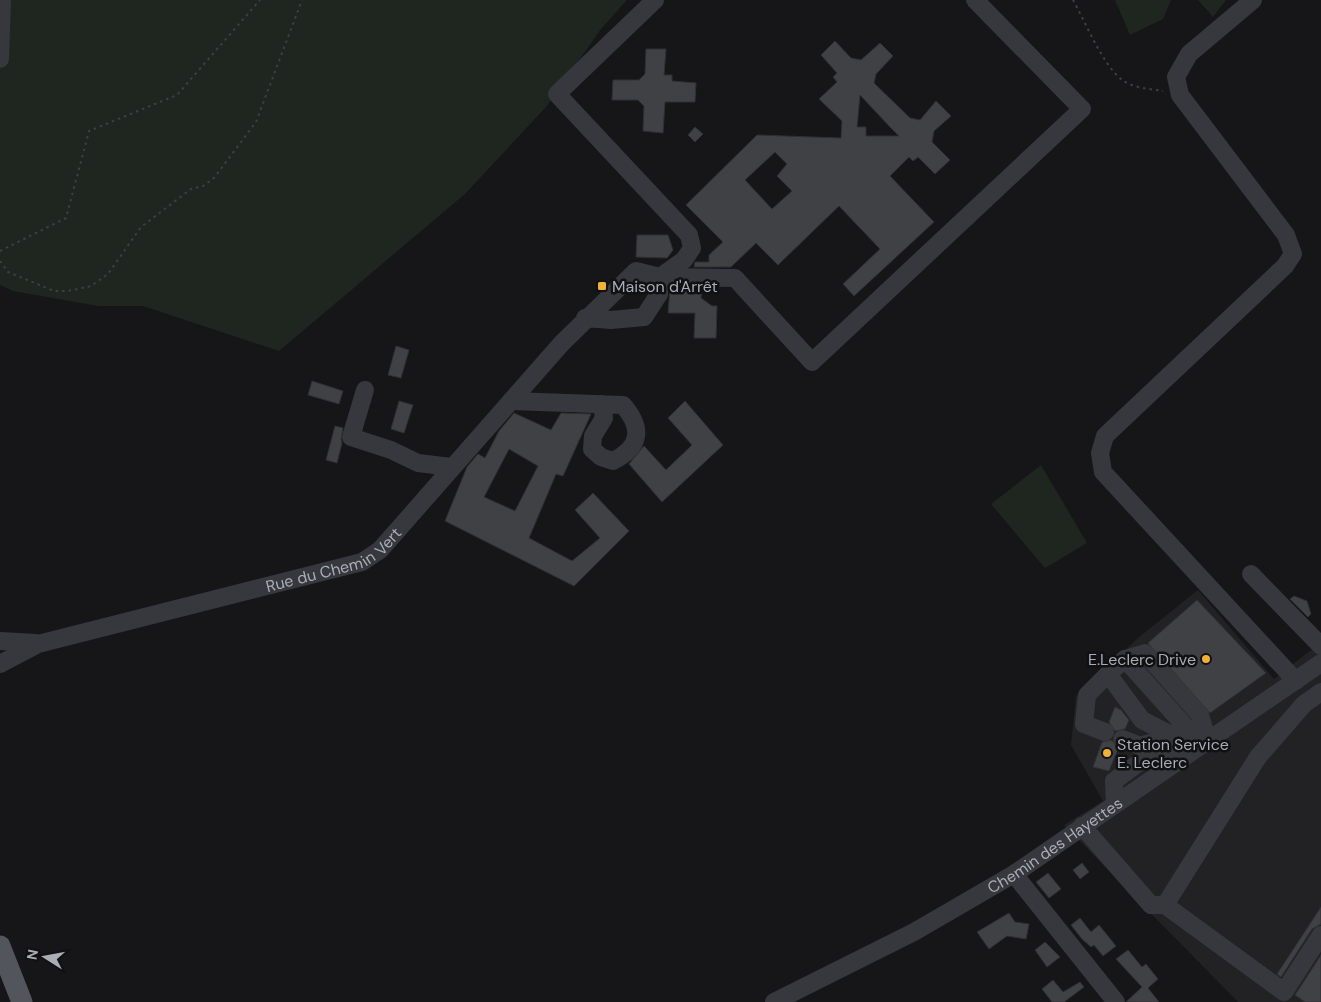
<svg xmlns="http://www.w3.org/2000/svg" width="1321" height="1002" viewBox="0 0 1321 1002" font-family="'DM Sans',sans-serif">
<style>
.built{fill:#222225}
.green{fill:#1e261f}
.building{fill:#404145;stroke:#303034;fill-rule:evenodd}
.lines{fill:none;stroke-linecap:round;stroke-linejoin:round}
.path{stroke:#3d3f44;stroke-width:2;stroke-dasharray:2.5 4;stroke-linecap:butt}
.minor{stroke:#37383d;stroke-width:18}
.major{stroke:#53555c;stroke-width:21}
.poi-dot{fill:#f2b134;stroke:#111113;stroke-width:2}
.labels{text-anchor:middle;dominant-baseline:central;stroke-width:5;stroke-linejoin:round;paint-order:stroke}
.poi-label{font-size:16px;fill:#a8adb8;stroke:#111113;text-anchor:start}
.street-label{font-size:16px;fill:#a8adb8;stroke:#111113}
</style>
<rect width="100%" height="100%" fill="#161618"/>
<path class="built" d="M1198 590 1274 679 1321 642V1002H1238L1064 825 1103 801 1071 745 1076 696 1138 638Z"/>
<path class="green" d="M0 0H627L601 29 546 107 465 194 279 351 143 306H98L13 291 0 285Z
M1115 0H1171L1163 19 1130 35Z
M1198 0H1226L1213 17Z
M1041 465 1087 543 1045 568 991 504Z"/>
<path class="building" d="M835 41 851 58 861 60 880 43 893 56 876 74 874 83 910 118 920 120 936 101 951 116 934 131 932 142 950 160 935 174 918 157 913 161 909 157 890 176 934 222 854 296 843 284 880 249 839 206 778 265 756 243 731 267H694L695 262H709V255L723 242 686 205 757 135 841 138 842 121 819 99 837 82 833 77 837 73 821 55ZM860 95 890 127 899 136H866V127H857ZM775 152 787 164 777 176 792 191 772 209 745 180Z
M646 49H666L664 75H672V81L696 83 695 102H665L663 133 643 131 644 106 638 100H612L613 80H639L645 74Z
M695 127 703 134 695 142 688 135Z
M637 235H668L673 250 667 258 636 257Z
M693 288H702L701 298 712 306H717L716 338H694L695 313H668L670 289Z
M396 346 409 350 401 378 388 375Z
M312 381 343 391 339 404 308 395Z
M399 401 413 405 404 433 391 429Z
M685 401 723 445 662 502 629 464 644 446 666 470 692 445 668 418Z
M514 413 551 430 561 413 591 414 563 476 556 474 529 538 572 561 600 538 575 510 593 493 629 531 574 586 445 521 467 467 478 454 485 458 499 431ZM509 449 538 466 515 511 484 497Z
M335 426 343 428 341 439 342 443 337 463 326 460Z
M1294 596 1307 601 1311 614 1308 617 1290 599Z
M1197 600 1266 673 1210 713 1148 643Z
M1115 707 1121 710 1129 720 1125 729 1115 731 1109 722Z
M1112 740 1118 749 1109 771 1093 767 1102 742Z
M1082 863 1089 872 1080 879 1073 870Z
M1048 873 1061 889 1049 898 1036 882Z
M1321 907V924L1312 929 1281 977 1277 974Z
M1009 913 1015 922 1029 924 1026 939 1007 936 989 949 977 932Z
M1080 918 1091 932 1099 925 1116 946 1103 956 1094 945 1091 947 1082 939 1071 925Z
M1045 942 1060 957 1047 967 1035 950Z
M1128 950 1142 967 1146 964 1158 979 1148 988 1159 1002H1126L1142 987 1116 959Z
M1321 955V1002H1305L1295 995Z
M1053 980 1063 992 1080 982 1084 987 1064 1002H1052L1042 989Z"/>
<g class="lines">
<path class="path" d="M1073 0C1086 23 1102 64 1122 80 1133 88 1150 89 1163 91
M0 251 66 218 89 131 177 95 260 0
M0 261 8 272 54 291H68L91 286 108 274 141 227 191 189 203 186 214 178 256 122 302 0"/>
<g class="minor">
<path d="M655 0 557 94 689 235 692 248 684 260 660 277"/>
<path d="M1253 0 1189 54 1176 77 1180 95 1286 235 1293 254 1285 266 1105 436 1100 453 1103 472 1296 681"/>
<path d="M0 59 2 0"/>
<path d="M660 277 735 278 812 362 1082 109 975 0"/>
<path d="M365 390 351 437 391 450 418 463 451 467"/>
<path d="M511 401 623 405C643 428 641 447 613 461L601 457 592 449 593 436 604 418 602 404"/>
<path d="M1251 574 1321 646"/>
<path d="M0 641 35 643"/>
<path d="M1125 659 1145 653 1200 715 1208 742"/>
<path id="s1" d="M0 664 38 644 362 562 380 550 562 343 636 271 660 277 659 294 644 317 611 320 585 318"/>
<path d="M1105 732 1084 724 1087 695 1108 674"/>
<path d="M1122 739 1140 746 1164 739"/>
<path d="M1197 748 1142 720 1108 674 1125 659 1202 745"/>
<path d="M1115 803 1114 781 1152 753 1176 746 1187 755"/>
<path d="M1082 826 1151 905H1165L1284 992 1321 935"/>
<path d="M1014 874 1116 1002"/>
<path d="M1165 905 1258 757 1304 704 1321 692"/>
<path id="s2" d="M774 1002 914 932 1014 874 1321 663"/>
</g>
<path class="major" d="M0 946 22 1002"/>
</g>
<g class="poi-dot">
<rect x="597" y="281" width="10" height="10" rx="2.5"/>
<circle cx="1206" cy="659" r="5"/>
<circle cx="1107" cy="753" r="5"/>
</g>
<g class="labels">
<g class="poi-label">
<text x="612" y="286">Maison d'Arrêt</text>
<text x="1196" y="659" text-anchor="end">E.Leclerc Drive</text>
<text x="1117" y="744">Station Service<tspan x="1117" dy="18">E. Leclerc</tspan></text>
</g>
<g class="street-label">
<text stroke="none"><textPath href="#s1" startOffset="352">Rue du Chemin Vert</textPath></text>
<text stroke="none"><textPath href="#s2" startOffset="322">Chemin des Hayettes</textPath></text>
</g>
</g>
<g transform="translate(45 957) rotate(281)" stroke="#111113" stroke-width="4" paint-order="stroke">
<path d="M0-4L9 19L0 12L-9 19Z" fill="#a8adb8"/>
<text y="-8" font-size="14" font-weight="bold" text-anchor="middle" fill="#a8adb8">N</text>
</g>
</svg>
